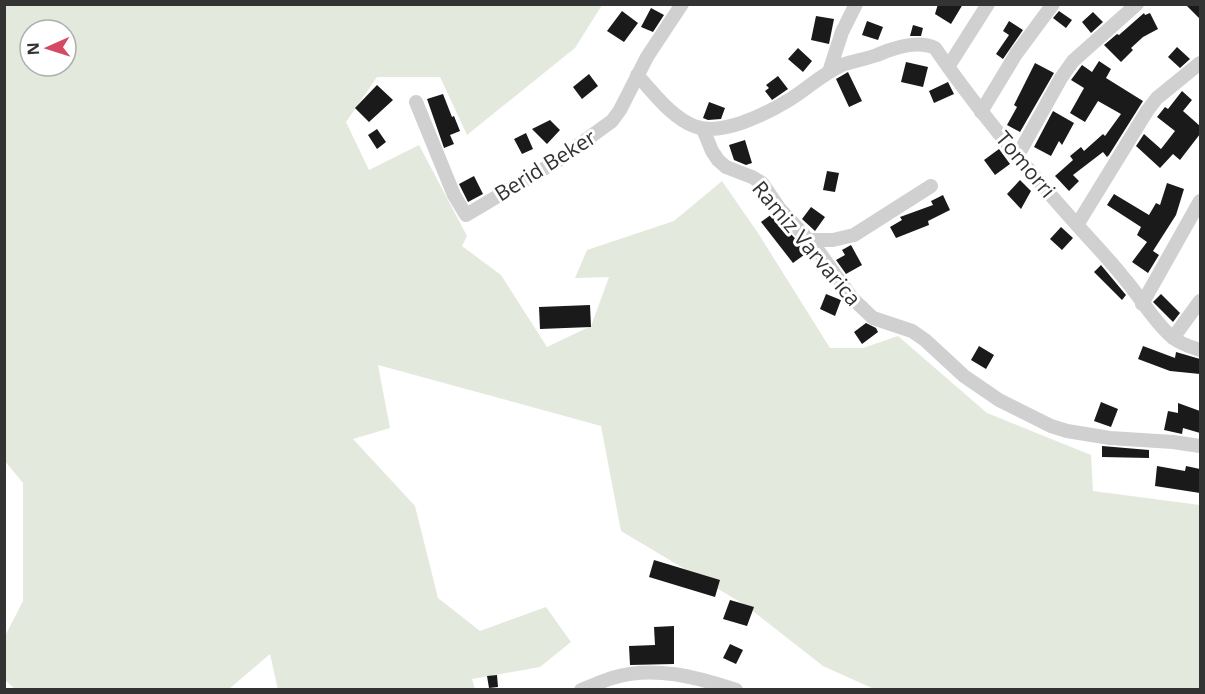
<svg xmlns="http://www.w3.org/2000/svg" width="1205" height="694" viewBox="0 0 1205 694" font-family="'Open Sans',sans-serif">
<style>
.green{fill:#e4e9dd;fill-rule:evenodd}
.building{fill:#1a1a1a}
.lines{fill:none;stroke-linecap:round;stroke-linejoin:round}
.street{stroke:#d0d0d0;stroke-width:14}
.labels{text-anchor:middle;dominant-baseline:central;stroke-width:6;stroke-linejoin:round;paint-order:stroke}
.street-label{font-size:21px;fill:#333;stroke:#fff}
</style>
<rect width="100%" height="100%" fill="#fff"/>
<path class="green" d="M5 5H602L575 48 467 135 440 77H377L346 122 369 170 419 145 467 236 462 246 501 275 547 347 591 326 609 277 575 278 587 250 674 221 722 181 758 233 830 348H863L898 336 987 413 1091 455 1093 491 1200 505V689H874L823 666 745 605 621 531 601 426 378 365 390 428 353 439 415 506 438 598 480 631 546 607 571 642 540 667 472 679 475 689 278 690 270 654 229 689H15L5 680 4 638 23 601V483L4 460ZM30 30H66V66H30Z"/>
<path class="building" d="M938 4H963L951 24 935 14Z
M1185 4H1200V19Z
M651 8 664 15 653 32 641 27Z
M622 11 638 23 624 42 607 31Z
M1059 11 1072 20 1066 28 1053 18Z
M1093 12 1103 22 1091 33 1082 22Z
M1144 13 1145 15 1150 13 1158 29 1143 37 1131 48 1133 50 1121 62 1104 45 1117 34 1119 35Z
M816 16 834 19 829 44 811 40Z
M867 21 883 27 878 40 862 35Z
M1009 21 1023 30 1003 59 996 54 1009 35 1003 31Z
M913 25 923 28 921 36H910Z
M1177 47 1190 59 1180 68 1168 57Z
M798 48 812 61 803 72 788 59Z
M1099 61 1111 69 1106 78 1143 101 1109 155 1107 157 1103 152 1073 175 1079 181 1069 191 1055 176 1073 160 1070 156 1081 147 1084 151 1103 134 1105 136 1121 114 1098 101 1085 122 1070 113 1084 88 1071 80 1082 65 1092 72Z
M906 62 928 67 923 87 901 82Z
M1035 63 1054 73 1020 132 1007 125 1017 107 1014 105Z
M848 72 862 101 849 107 836 79Z
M589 74 598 86 582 99 573 87Z
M778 76 788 89 772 100 765 91 769 88 766 85Z
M948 82 954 94 934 103 929 91Z
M377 85 393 100 369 122 355 108Z
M1182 91 1192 100 1183 111 1200 126V134L1180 160 1173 154 1160 168 1136 146 1144 134 1161 149 1175 131 1157 117 1165 107 1168 109Z
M443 94 452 117 454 116 460 131 450 135 454 144 444 148 427 99Z
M709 102 725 108 721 119 708 120 703 118Z
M1053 111 1074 123 1062 145 1059 141 1051 156 1034 147Z
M550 120 560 130 547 144 532 129Z
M377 129 386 142 377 149 368 135Z
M526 133 533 149 522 154 514 139Z
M745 140 752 163 746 165 734 160 729 145Z
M999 149 1010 164 995 175 984 160Z
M827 171 839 173 835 192 823 190Z
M474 176 483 194 468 202 459 184Z
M1020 180 1031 191 1021 209 1007 194Z
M1167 183 1184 189 1176 215 1153 251 1159 255 1148 273 1132 262 1147 242 1137 235 1141 227 1107 205 1114 194 1149 215 1156 203 1160 205Z
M943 195 950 210 928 221 929 225 896 238 890 227 902 220 900 217 933 205 931 201Z
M811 207 825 217 815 231 802 219Z
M772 214 808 252 793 263 761 222Z
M1061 227 1073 238 1062 250 1050 239Z
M851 245 862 265 846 274 836 260 845 255 842 250Z
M1101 265 1126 295 1122 300 1094 272Z
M826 294 841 300 835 316 820 309Z
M1161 294 1180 313 1173 322 1153 302Z
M590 305 591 327 540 329 539 307Z
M866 323 876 328 878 332 862 344 854 332Z
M979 346 994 355 986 369 971 360Z
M1143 346 1175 358 1176 352 1200 359V374L1170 371 1138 359Z
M1101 402 1118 409 1111 427 1094 421Z
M1178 403 1200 411V433L1183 428 1182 434 1164 430 1168 411 1178 413Z
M1102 446 1149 450V458L1102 457Z
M1157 466 1185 471 1186 466 1200 469V493L1155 486Z
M654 560 720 580 715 597 649 577Z
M730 600 754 607 747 626 723 619Z
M674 626V664L630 665 629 646 655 645 654 627Z
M730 644 743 650 736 664 723 658Z
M497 675 498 687 489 688 487 676Z"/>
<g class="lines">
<path class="street" d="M948 67 988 4
M829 72 842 32 856 4
M637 75C654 93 671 117 694 126 721 137 766 114 789 100 807 89 822 74 842 65 853 61 866 59 877 55 893 48 918 40 935 48 978 111 1027 169 1078 226 1093 243 1109 259 1123 277 1140 296 1152 320 1172 337 1180 344 1191 347 1200 350
M416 102 454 195 466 215 557 161 612 121 620 110 647 57 682 4
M981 112 1016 54 1053 4
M703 129 712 151 718 160 726 167 752 177 762 183 779 208 817 249 852 298 873 318 912 331 925 340 964 376 999 400 1051 426 1067 431 1110 438 1173 442 1200 446
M1018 155 1061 78 1073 61 1137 4
M1077 225 1147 111 1157 98 1200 63
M810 240H833L854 235 931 186
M1142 304 1200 201
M1173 338 1200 301
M581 690C592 686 602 681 612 678 653 665 697 677 736 690"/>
</g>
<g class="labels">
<g class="street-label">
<text transform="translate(1026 164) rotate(50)">Tomorri</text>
<text transform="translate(545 165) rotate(-32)">Berid Beker</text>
<text transform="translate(807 243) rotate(50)">Ramiz Varvarica</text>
</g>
</g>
<rect width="1205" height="694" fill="none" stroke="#333333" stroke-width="12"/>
<g transform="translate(48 48) rotate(267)"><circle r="28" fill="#ffffff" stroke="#adadad" stroke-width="1.5"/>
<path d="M0-4.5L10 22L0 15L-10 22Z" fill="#d64962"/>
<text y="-9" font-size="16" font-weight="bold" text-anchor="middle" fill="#333333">N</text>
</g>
</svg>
